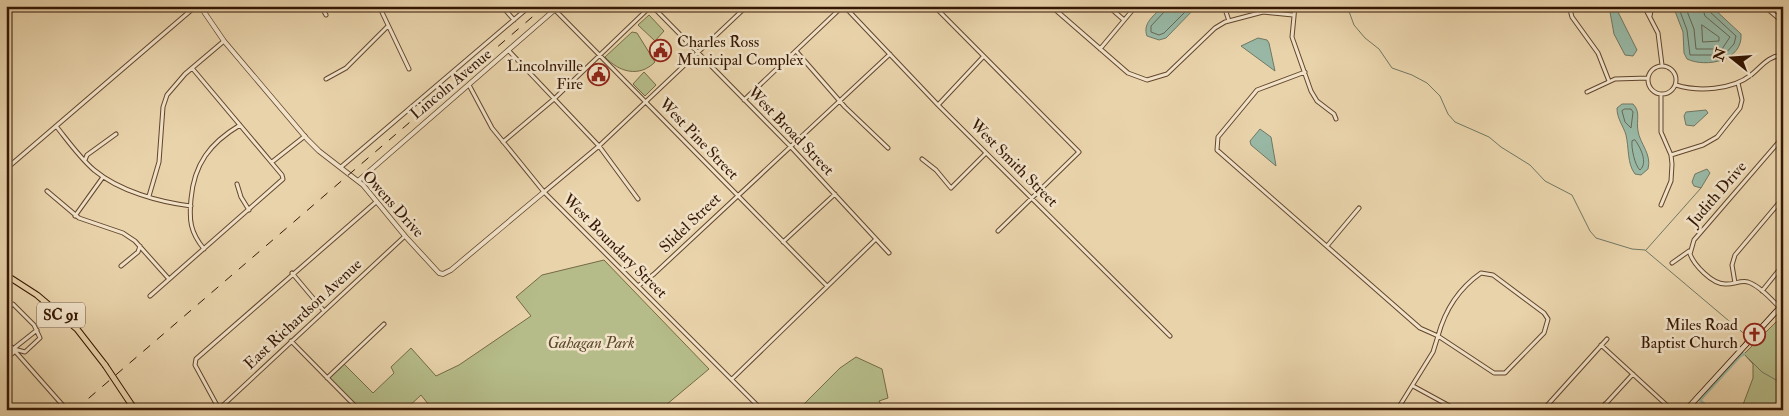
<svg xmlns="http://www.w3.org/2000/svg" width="1789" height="416" viewBox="0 0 1789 416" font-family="'IM FELL Double Pica',serif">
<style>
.green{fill:#b5bc89;stroke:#756a46}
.water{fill:#98b8a5;stroke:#707864}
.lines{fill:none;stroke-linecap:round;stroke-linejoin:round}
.shore{stroke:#666854;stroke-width:1}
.stream{stroke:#707864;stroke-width:1}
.canal{stroke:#98b8a5;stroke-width:3}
.minor-casing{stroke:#62462d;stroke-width:5}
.tertiary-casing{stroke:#62462d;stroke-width:5.5}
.secondary-casing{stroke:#351703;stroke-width:6}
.primary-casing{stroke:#351703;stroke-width:7}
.minor{stroke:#f1e2c8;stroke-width:3}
.tertiary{stroke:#f1e2c8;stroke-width:4}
.secondary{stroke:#f1e2c8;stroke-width:4.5}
.primary{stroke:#e9d3ab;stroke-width:5}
.rail{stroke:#351703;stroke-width:1;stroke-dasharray:9 9;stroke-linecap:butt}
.primary-bridge-casing{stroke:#351703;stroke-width:7;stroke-linecap:butt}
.primary-bridge{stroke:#e9d3ab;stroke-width:5}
.labels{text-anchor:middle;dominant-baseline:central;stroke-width:5;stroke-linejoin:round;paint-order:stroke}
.shield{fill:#f1e2c8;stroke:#6d543e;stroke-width:1}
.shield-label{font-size:15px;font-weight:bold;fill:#351703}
.poi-label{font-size:16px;fill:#351703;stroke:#f1e2c8;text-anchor:end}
.street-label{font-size:16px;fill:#351703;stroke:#f1e2c8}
.park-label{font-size:16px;font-style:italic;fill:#5b492b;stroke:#f1e2c8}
</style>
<rect width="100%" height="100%" fill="#e9d3ab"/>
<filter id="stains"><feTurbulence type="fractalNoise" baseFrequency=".004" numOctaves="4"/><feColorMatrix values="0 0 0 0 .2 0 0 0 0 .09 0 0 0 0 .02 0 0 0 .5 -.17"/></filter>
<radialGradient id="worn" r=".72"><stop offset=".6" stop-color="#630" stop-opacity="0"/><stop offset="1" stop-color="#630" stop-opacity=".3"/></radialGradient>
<path class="green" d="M649 15 664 31 655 41 638 25Z
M632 32 637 33 655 62C639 78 619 72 605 57Z
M644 72 656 85 645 96 633 84Z
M604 260 709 369 660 410H437L432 409 421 395 405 410H359L329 378 344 364 373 393 394 373 391 367 411 348 436 376 459 365 531 316 516 297 542 275Z
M1783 315V410H1741L1753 378V364L1744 354Z
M856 357 882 369 888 398 879 401 885 410H798L840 368Z"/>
<path class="water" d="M1163 6H1197L1166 38 1159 40 1147 36C1142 23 1155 15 1163 6Z
M1673 6H1711L1741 34C1743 61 1706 68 1687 59L1684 53 1683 32Z
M1614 7 1616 8 1637 50 1633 56 1625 55 1614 34 1610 12Z
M1258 38 1267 40 1269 43 1275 71 1241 46Z
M1622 104H1633C1641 112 1636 120 1638 131 1640 144 1652 154 1648 169L1641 175 1635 174C1627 164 1629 147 1626 135 1623 125 1617 119 1617 108Z
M1706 110 1708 113 1694 126 1686 125 1684 116 1686 112Z
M1260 129 1271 137 1276 166 1251 145 1250 141Z
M1707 169 1710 173 1701 188 1694 186 1692 182 1695 174Z"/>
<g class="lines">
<path class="shore" d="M1166 6 1165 11 1151 26V32L1159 35 1164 33 1191 6
M1678 6 1687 30 1690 55H1724L1734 44 1736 36 1710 12 1709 6
M1685 6 1694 29 1696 49H1722L1730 37 1705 16 1702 6
M1702 25 1719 37V41L1703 42Z
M1625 109H1631L1633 112 1631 128 1625 122 1622 111Z
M1635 140C1641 148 1648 163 1640 170 1635 166 1631 148 1632 141Z"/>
<path class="stream" d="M1347 6 1354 25 1365 38 1379 49 1392 68 1412 75 1427 83 1440 96 1448 114 1455 122 1489 137 1501 147 1530 165 1545 181 1572 195 1590 231 1596 238 1632 249 1645 250 1748 337 1740 349
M1646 250 1701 188
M1742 352 1762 372 1783 384"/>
<path class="canal" d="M1710 410 1700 400 1740 356 1744 354"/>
<defs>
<path id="minor" d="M321 6 326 15
M379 6 409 69
M502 6 514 20
M652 6 790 146 889 253
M844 6 938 105 1170 336
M934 6 1079 152 998 231
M1051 6 1128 73 1147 80 1167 74 1215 28 1225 22 1263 12 1293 15
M1108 6 1124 20
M1224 6 1229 21
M1295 6 1292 37 1311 91 1317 101 1334 114 1336 119
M1569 6 1572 17 1598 53 1609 81
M1644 6 1658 33 1662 65
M1647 6 1651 11 1650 16
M1764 6 1783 22
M555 10 826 285
M1100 49 1136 6
M509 51 599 146 638 199
M796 51 845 107 888 148
M1648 80a14 14 0 1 1 28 0a14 14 0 1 1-28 0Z
M1305 72 1257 90 1218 137 1217 150 1420 328 1438 336 1433 352 1397 410
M326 79 346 68 388 26
M469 85 492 128 544 192 762 410
M1676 85C1698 92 1732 90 1751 75 1762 66 1768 56 1783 55
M1587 92 1615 79 1648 78
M744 100 843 6
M938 105 983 57
M56 126C68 141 80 158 94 170 119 191 159 202 191 206
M503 142 554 99 651 6
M1671 155 1703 145 1717 137 1740 108 1742 100 1738 83
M922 159 936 170 951 188 986 153
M85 160 87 155 116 134
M272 162 305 136
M341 167 530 6
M6 169 196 6
M237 184 241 197 249 210
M47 191 79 218 123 233 135 241 169 279
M544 192 599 146 747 6
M149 196 159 162 163 107 167 95 185 74 224 41
M1661 205 1671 181 1672 164 1671 155 1661 132V94
M75 216 103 177
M783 242 835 194
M1327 246 1359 208
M204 249C190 232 189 220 191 199 194 164 210 143 240 125
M1672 263 1689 251
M121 266 138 252 140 246
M292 273 324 311
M1481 273 1493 275 1544 313 1548 319 1544 333 1505 373H1494L1438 336C1445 310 1458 289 1481 273Z
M1735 283 1732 265 1735 255 1783 198
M638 286 654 274 890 54
M1762 291 1783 265
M150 296 283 179 282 175 192 68
M1779 307C1771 299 1760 286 1748 282 1740 280 1733 285 1725 284 1712 284 1694 265 1690 254L1694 240 1783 137
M6 309 13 304 34 325 40 338 25 352 14 349
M6 341 67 410
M291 341 359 410
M1601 345 1672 410
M6 359 14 352 13 349 37 330
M327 378 384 324
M732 379 876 239
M1413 386 1457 410
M1605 404 1614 410
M219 409 195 365 196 359 376 202
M219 409 405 236
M706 410H716
M1543 410 1607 339
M1600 410 1633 374"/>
<path id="tertiary" d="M200 6 224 41 307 139 319 151 363 185 405 236 439 273 443 274 451 270 544 192
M358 181 559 6"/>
<path id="secondary" d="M1686 410 1783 304"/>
<path id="primary" d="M6 275 37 295 77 329 105 365"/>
</defs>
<use href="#minor" class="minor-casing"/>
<use href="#tertiary" class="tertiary-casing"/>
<use href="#secondary" class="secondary-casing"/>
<use href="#primary" class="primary-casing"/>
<use href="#minor" class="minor"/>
<use href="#tertiary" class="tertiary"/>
<use href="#secondary" class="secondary"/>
<use href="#primary" class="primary"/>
<path class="rail" d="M75 410 545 6"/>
<defs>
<path id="primary-bridge" d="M105 365 135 410"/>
</defs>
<use href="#primary-bridge" class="primary-bridge-casing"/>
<use href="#primary-bridge" class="primary-bridge"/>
</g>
<defs>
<symbol id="civic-ring" viewBox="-11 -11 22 22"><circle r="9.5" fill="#f1e2c8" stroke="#8f2418" stroke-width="1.5"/><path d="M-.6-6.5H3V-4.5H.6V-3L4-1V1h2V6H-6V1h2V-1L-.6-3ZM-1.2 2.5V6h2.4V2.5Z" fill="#8f2418"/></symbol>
<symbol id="church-ring" viewBox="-11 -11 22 22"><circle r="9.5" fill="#f1e2c8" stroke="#8f2418" stroke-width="1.5"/><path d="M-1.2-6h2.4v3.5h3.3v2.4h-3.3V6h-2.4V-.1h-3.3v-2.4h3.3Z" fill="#8f2418"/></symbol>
</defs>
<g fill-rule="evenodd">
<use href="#civic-ring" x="648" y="38" width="25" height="25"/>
<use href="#civic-ring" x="586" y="62" width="25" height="25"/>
<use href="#church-ring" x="1742" y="322" width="25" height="25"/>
</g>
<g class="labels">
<rect class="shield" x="37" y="302.5" width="48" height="25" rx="4"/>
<g class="shield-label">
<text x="61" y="315">SC 91</text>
</g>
<g class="poi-label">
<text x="677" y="42" text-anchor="start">Charles Ross<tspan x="677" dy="18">Municipal Complex</tspan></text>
<text x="583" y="66">Lincolnville<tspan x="583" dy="18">Fire</tspan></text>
<text x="1738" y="325">Miles Road<tspan x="1738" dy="18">Baptist Church</tspan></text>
</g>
<g class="street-label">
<text transform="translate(451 84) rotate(-40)">Lincoln Avenue</text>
<text transform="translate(791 131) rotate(46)">West Broad Street</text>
<text transform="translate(699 139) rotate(46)">West Pine Street</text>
<text transform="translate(1014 163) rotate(45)">West Smith Street</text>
<text transform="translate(1717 194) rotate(-49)">Judith Drive</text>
<text transform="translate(393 204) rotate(48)">Owens Drive</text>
<text transform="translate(690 223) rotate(-44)">Slidel Street</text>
<text transform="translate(615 246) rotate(45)">West Boundary Street</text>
<text transform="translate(303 314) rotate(-43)">East Richardson Avenue</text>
</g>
<g class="park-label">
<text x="591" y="343">Gahagan Park</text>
</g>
</g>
<rect width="1789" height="416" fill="none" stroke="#e9d3ab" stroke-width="25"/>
<rect x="8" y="8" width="1774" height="401" fill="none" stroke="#351703" stroke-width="2.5"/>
<rect x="12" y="12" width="1764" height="391" fill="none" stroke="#351703"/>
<g transform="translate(1732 58) rotate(287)" stroke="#f1e2c8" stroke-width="4" paint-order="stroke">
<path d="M0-4L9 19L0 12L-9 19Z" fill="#351703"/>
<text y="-8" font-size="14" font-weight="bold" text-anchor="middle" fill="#351703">N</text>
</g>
<rect width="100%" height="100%" filter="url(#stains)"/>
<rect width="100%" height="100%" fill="url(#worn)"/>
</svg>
